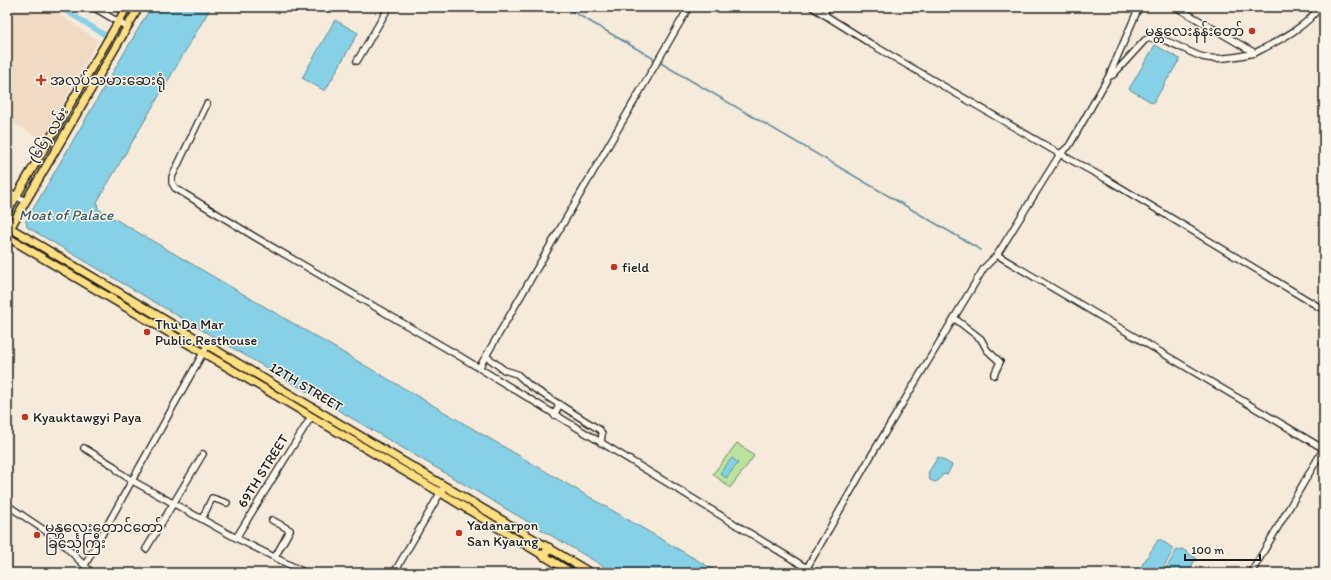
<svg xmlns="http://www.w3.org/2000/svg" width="1331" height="580" viewBox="0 0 1331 580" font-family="Itim,'Noto Sans Myanmar',sans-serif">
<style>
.built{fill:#f0dac4}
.green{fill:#bbe39f;stroke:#6c805e}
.water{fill:#87d1e7;stroke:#5c8996}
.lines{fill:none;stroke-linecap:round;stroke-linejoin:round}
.stream{stroke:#5c8996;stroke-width:1.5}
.canal{stroke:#87d1e7;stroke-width:5.5}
.minor-casing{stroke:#1c1c1c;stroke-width:8}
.major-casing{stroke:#1c1c1c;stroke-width:10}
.highway-casing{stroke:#1c1c1c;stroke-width:11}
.minor{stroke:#fbf7ec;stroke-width:5.5}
.major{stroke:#ffdf80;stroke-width:7}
.highway{stroke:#ffdf80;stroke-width:8}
.poi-dot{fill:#c8321e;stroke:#fbf7ec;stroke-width:1.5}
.labels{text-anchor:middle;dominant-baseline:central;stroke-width:3;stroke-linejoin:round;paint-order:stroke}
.poi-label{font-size:14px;fill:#1c1c1c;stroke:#fbf7ec;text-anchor:start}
.street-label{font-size:14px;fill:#1c1c1c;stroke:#fbf7ec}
.water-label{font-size:15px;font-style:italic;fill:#415b63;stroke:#fbf7ec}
</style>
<rect width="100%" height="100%" fill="#f6eada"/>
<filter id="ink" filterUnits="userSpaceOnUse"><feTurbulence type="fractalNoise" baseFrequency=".025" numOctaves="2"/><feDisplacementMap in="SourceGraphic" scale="8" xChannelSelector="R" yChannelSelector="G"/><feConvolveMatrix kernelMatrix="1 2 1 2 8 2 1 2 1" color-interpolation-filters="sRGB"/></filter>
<g filter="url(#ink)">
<path class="built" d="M7 7H47L98 40 43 139 7 120Z"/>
<path class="green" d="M737 443 754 456 730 488 713 474Z"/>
<path class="water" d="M151 7H211L97 202 98 209 719 573H615L27 227 26 221Z
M335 20 358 33 325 91 302 78Z
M1155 45 1180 59 1153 103 1129 89Z
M938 457 952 465 947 475 943 474 939 480 935 482 930 480 928 473Z
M732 458 738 463 726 478 720 473Z
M1158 540H1161L1174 549 1160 573H1137Z
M1182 549 1196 558 1188 573H1163L1177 550Z"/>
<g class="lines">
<path class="stream" d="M565 7 656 60
M659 62 981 250"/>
<path class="canal" d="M60 7 105 35"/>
<defs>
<path id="minor" d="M93 7 127 27
M812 7 871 44 1060 154 1108 180 1324 310
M1176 7 1255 53C1274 43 1309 26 1319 7
M824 14 828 7
M357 61 389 7
M1109 76 1113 75 1145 40C1160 32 1187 53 1203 57 1218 61 1240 56 1255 53
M207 104 172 177V183L175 188 255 237 461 357 815 573
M7 191 25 201
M997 255 1324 449
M954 318 981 339 987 350 1000 362 994 375
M486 356 504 370 517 374 530 386 600 430 602 434 601 443
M479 368 689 7
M554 415 560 404
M84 448 114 466 119 472 131 480 236 538 306 573
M7 505 59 540 92 573
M202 519 212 498 227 503
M272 520 290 530 275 557
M236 538 311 417
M146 549 203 454
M85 565 208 344
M394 573 442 490
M804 573 871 456 984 268 997 255 1060 154 1069 146 1109 76 1139 7
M1251 573 1324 448"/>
<path id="major" d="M7 212 127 7
M7 226 591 573
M9 230 139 7
M7 237 441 493 572 573"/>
<path id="highway" d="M544 556 549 548"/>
</defs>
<use href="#minor" class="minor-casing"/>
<use href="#major" class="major-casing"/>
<use href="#highway" class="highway-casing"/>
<use href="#minor" class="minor"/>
<use href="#major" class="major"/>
<use href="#highway" class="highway"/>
</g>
</g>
<g class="poi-dot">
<circle cx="1252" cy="31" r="4"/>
<path d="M39 74h4v4h4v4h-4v4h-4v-4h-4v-4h4z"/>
<circle cx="614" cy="267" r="4"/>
<circle cx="147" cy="332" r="4"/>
<circle cx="25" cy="417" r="4"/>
<circle cx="459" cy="533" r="4"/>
<circle cx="37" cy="535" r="4"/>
</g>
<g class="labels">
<g class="poi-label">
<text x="1244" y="31" text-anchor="end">မန္တလေးနန်းတော်</text>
<text x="50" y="80">အလုပ်သမားဆေးရုံ</text>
<text x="622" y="267">field</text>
<text x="155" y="324">Thu Da Mar<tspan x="155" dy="16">Public Resthouse</tspan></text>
<text x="33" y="417">Kyauktawgyi Paya</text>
<text x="467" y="525">Yadanarpon<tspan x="467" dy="16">San Kyaung</tspan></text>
<text x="45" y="527">မန္တလေးတောင်တော်<tspan x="45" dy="16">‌ခြင်္သေ့ကြီး</tspan></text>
</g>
<g class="street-label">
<text transform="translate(49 135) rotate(-59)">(၆၆) လမ်း</text>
<text transform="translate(306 387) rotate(31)">12TH STREET</text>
<text transform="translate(263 471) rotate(-58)">69TH STREET</text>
</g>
<g class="water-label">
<text x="66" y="215">Moat of Palace</text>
</g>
</g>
<rect width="1331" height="580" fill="none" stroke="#fbf7ec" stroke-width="24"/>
<rect x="12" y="12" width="1307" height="556" fill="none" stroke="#1c1c1c" stroke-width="1.5" filter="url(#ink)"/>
<path d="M1185 554v6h75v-6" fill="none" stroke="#1c1c1c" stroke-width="2"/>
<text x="1191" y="554" font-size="12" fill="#1c1c1c" stroke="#fbf7ec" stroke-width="3" paint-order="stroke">100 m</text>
</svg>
